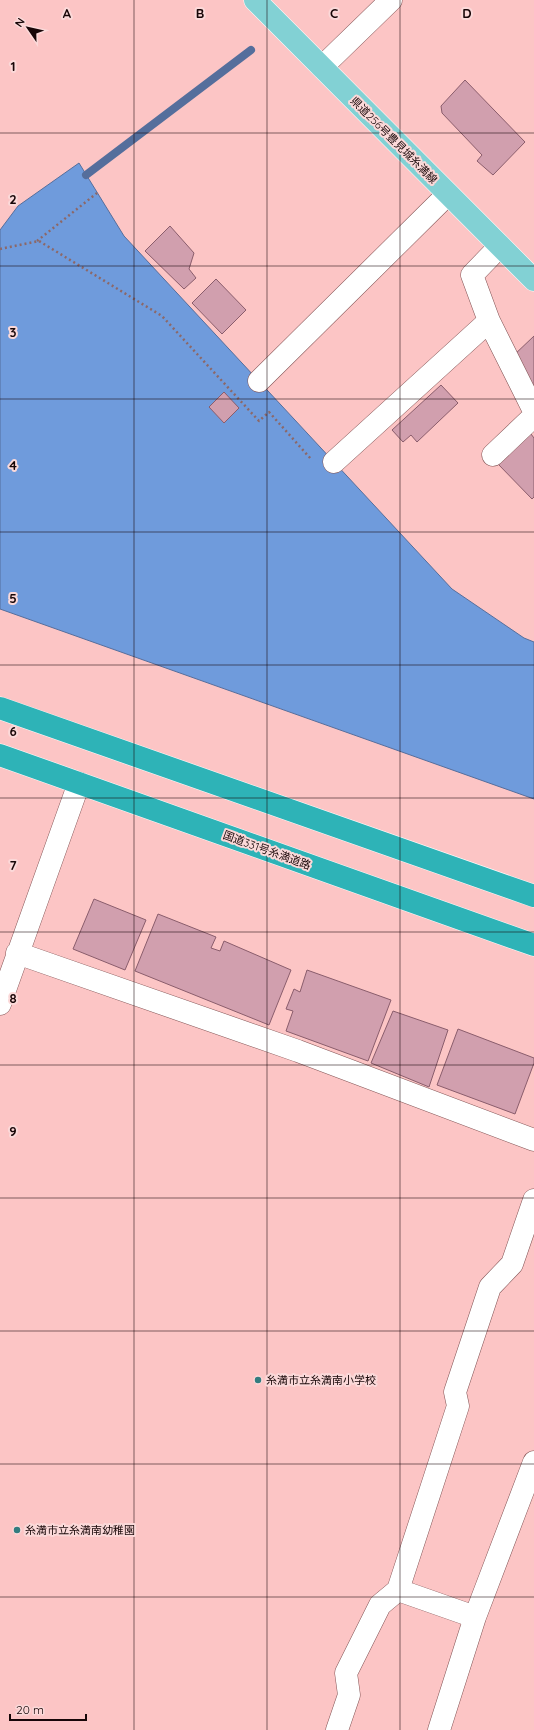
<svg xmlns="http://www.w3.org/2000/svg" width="534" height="1730" viewBox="0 0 534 1730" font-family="Quicksand,'Noto Sans JP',sans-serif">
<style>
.water{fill:#6f9bdc;stroke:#556e9c}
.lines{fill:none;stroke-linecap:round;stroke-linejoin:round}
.stream{stroke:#556e9c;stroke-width:8}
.building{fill:#d19fae;stroke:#8a5d6c}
.minor-casing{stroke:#835455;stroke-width:23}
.major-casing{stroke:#fff;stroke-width:23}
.highway-casing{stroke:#fff;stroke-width:23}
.path{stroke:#8c6868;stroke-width:2.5;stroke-dasharray:2 3;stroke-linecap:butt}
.minor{stroke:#fff;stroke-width:22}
.major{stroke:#82d1d4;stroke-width:22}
.highway{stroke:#2eb3b7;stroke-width:22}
.grid{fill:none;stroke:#170607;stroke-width:1;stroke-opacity:0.55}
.poi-dot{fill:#337c7f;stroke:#fbd9d9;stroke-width:1.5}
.labels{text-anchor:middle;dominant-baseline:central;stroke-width:4;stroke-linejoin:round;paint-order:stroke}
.street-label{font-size:11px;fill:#170607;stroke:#fbd9d9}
.poi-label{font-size:11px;fill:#170607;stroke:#fbd9d9;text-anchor:start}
.grid-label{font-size:13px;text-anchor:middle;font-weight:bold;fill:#170607;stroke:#fbd9d9;stroke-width:4;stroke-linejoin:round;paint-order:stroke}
</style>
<rect width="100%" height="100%" fill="#fcc5c5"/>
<path class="water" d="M79 163 124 236 399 532 452 589 524 638 534 642V799L0 609V230L18 206Z"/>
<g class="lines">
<path class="stream" d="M86 175 251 50"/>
</g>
<path class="building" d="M465 80 525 142 493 175 477 161 482 155 442 113 441 106Z
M170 226 194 253 189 269 196 278 184 289 145 251Z
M216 279 246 310 222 334 192 303Z
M534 336V402L513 356Z
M441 385 458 403 417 442 411 435 403 442 392 430Z
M224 392 239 408 224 423 209 407Z
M531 434 534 438V497L532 499 498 464Z
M94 899 146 920 125 970 73 949Z
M158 914 216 937 211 948 220 951 224 941 291 970 269 1025 135 971Z
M307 970 391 1000 368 1061 286 1031 293 1011 286 1009 294 989 300 992Z
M393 1011 448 1030 429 1087 371 1063Z
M458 1029 534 1058V1063L515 1114 437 1085Z"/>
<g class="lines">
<defs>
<path id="minor" d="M322 67 391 0
M500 246 472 275 489 321 534 411
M259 381 448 194
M493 455 534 416
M334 462 489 321
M17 953 298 1051 534 1140
M0 1004 79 783
M398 1590 475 1617
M337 1730 349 1695 346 1673 380 1605 398 1590 458 1406 455 1392 490 1287 512 1264 534 1200
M439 1730 475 1617 534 1462"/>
<path id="major" d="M255 0 534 280"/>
<path id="highway" d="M0 708 534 896
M0 755 534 945"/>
</defs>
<use href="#minor" class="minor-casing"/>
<use href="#major" class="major-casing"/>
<use href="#highway" class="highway-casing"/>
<path class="path" d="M37 241 97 193
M0 249 39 241 162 316 259 421 269 412 311 459"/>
<use href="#minor" class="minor"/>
<use href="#major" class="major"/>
<use href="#highway" class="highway"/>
</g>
<path class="grid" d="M134 0V1730M267 0V1730M400 0V1730M0 133H534M0 266H534M0 399H534M0 532H534M0 665H534M0 798H534M0 932H534M0 1065H534M0 1198H534M0 1331H534M0 1464H534M0 1597H534"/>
<g class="poi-dot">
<circle cx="258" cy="1380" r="4"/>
<circle cx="17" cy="1530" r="4"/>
</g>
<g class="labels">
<g class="street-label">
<text transform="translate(394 140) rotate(45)">県道256号豊見城糸満線</text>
<text transform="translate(267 850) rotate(20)">国道331号糸満道路</text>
</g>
<g class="poi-label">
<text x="266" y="1380">糸満市立糸満南小学校</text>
<text x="25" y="1530">糸満市立糸満南幼稚園</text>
</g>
</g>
<g class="grid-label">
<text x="67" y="18">A</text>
<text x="200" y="18">B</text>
<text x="334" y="18">C</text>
<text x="467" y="18">D</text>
<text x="13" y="71">1</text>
<text x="13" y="204">2</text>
<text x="13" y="337">3</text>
<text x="13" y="470">4</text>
<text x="13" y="603">5</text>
<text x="13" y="736">6</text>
<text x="13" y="870">7</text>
<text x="13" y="1003">8</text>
<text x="13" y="1136">9</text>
</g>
<g transform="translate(28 28) rotate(304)" stroke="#fbd9d9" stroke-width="3" paint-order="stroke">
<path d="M0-3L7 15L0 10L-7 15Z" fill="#170607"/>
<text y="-6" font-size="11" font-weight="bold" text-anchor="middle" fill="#170607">N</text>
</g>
<path d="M10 1714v6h76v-6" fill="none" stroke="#170607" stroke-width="2"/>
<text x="16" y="1714" font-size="12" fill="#170607" stroke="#fbd9d9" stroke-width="3" paint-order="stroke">20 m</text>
</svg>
